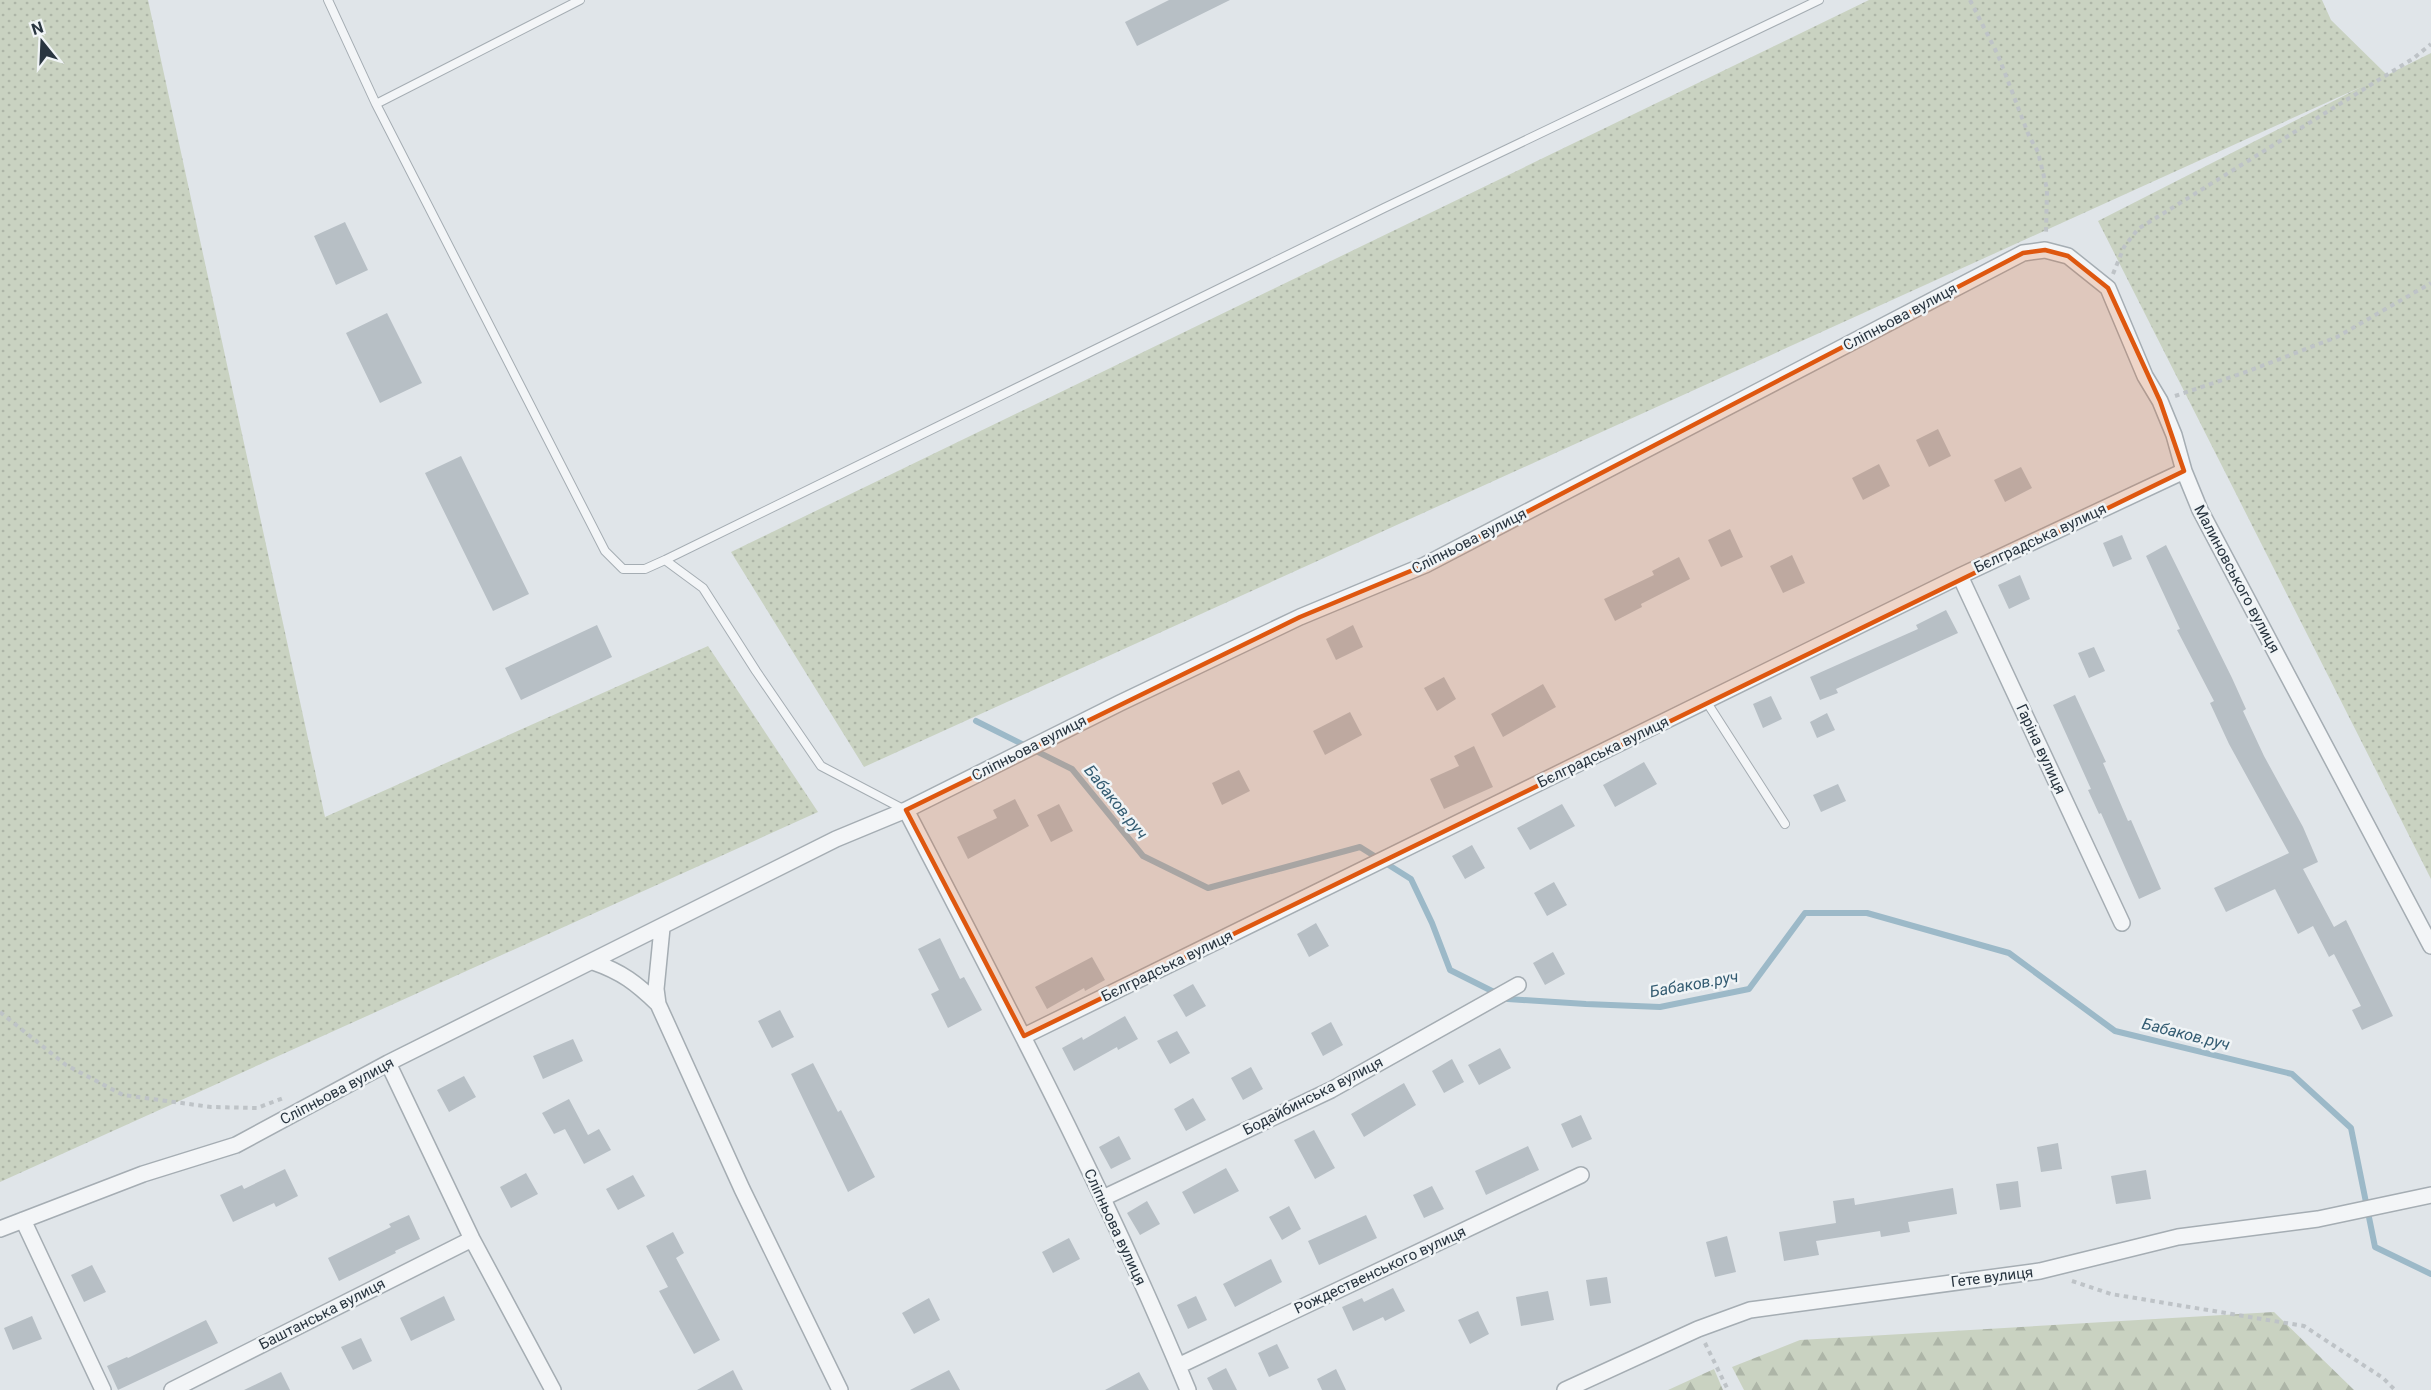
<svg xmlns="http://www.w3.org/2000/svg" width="2431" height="1390" viewBox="0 0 2431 1390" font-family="Roboto,sans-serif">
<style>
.forest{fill:url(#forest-firs)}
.park{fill:url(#park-dots)}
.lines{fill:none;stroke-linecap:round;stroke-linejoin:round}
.stream{stroke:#9cb9c8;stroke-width:6}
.building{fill:#b7bfc5}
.lane-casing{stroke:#a5adb3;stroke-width:10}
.street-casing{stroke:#a5adb3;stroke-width:18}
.path{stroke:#bec3c7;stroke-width:4;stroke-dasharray:4.5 4.5;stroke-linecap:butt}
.lane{stroke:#f3f5f7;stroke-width:8}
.street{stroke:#f3f5f7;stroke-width:15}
.marked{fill:#de570f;fill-opacity:0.2;stroke:#de570f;stroke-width:4.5;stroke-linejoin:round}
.labels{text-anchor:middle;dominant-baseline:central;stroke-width:5;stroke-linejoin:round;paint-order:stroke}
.street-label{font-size:15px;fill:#293540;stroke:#f0f4f6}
.water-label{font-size:16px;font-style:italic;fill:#345c72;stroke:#f0f4f6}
</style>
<defs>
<pattern id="forest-firs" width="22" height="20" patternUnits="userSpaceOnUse" patternTransform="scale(1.5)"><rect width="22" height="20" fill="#c9d2c1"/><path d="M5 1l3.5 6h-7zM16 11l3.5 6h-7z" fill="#adb5a7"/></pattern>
<pattern id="park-dots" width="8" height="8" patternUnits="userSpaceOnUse" patternTransform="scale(1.5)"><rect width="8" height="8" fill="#c9d2c1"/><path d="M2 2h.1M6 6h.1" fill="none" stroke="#adb5a7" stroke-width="1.8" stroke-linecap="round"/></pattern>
</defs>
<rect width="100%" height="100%" fill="#e0e5e9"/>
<path class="forest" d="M2274 1312 2354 1390H1744L1732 1367 1800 1340Z
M1714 1369 1723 1390H1668Z"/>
<path class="park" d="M0 0H148L325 817 708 646 818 812 0 1182Z
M1869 0H2322L2331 20 2387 75 2431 53V879L2098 221 2361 87 864 767 731 552Z"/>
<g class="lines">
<path class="stream" d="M976 721 1072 769 1143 856 1208 888 1360 847 1411 879 1432 923 1450 970 1508 999 1586 1004 1660 1007 1749 989 1805 913H1867L2009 953 2115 1031 2292 1074 2351 1128 2375 1247 2431 1274"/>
</g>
<path class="building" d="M1169 0H1230L1137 46 1125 22Z
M345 222 368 270 336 285 314 236Z
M387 313 422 383 380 403 346 333Z
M1938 429 1951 456 1929 467 1916 440Z
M461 456 529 594 493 611 425 473Z
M1879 464 1890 486 1863 500 1852 478Z
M2021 467 2032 488 2005 502 1994 480Z
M1730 529 1743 557 1721 567 1708 540Z
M2122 535 2132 559 2113 567 2103 543Z
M2166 545 2232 678 2246 709 2243 711 2264 756 2303 827 2318 862 2303 869 2334 927 2346 920 2393 1016 2362 1030 2352 1010 2361 1006 2334 954 2329 957 2313 926 2298 934 2275 889 2226 912 2214 888 2289 853 2229 744 2210 703 2214 701 2177 630 2180 629 2146 556Z
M1792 555 1805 583 1783 593 1770 566Z
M1679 557 1690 579 1641 604 1642 607 1615 621 1604 599 1654 575 1652 571Z
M2020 575 2030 599 2009 609 1998 585Z
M1946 610 1958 633 1836 689 1838 693 1820 700 1810 677 1918 629 1916 625Z
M597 625 612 657 521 700 505 668Z
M1353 625 1363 647 1336 660 1326 639Z
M2094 647 2105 671 2089 678 2078 653Z
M1444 677 1456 699 1437 711 1424 688Z
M1543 684 1556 707 1503 737 1491 714Z
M2075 695 2106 762 2103 763 2128 821 2131 820 2161 889 2139 899 2101 813 2099 814 2088 790 2091 789 2053 705Z
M1771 696 1782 719 1763 728 1753 704Z
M1350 712 1362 735 1325 755 1313 731Z
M1827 713 1835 730 1817 738 1810 722Z
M1474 746 1493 787 1444 809 1430 779 1459 766 1454 756Z
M1644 762 1657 784 1615 807 1603 785Z
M1239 770 1250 791 1222 805 1212 783Z
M1838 784 1846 801 1821 812 1813 795Z
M1015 799 1029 826 968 859 957 837 997 818 993 810Z
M1059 804 1073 831 1051 842 1037 815Z
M1562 804 1575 826 1530 850 1517 828Z
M1472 845 1485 868 1465 879 1452 856Z
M1554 882 1567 905 1547 916 1534 893Z
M1316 923 1329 946 1309 957 1297 934Z
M940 938 960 979 964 977 982 1010 948 1028 931 994 939 990 918 949Z
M1553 952 1565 974 1545 985 1533 963Z
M1092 957 1105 980 1085 991 1084 988 1047 1009 1035 987Z
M1193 984 1206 1006 1186 1017 1173 995Z
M780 1010 794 1037 772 1048 758 1021Z
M1125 1016 1138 1039 1118 1050 1117 1047 1074 1071 1062 1048 1082 1037 1083 1040Z
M1331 1022 1343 1045 1323 1056 1311 1033Z
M1177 1031 1190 1053 1170 1064 1157 1041Z
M573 1039 583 1061 543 1079 533 1056Z
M1500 1048 1511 1068 1479 1085 1468 1065Z
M1452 1059 1464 1082 1444 1093 1432 1071Z
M813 1063 838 1112 841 1110 875 1177 848 1192 791 1074Z
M1251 1067 1263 1089 1243 1100 1231 1078Z
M464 1076 476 1097 449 1112 437 1090Z
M1404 1083 1416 1105 1364 1137 1351 1114Z
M1193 1098 1206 1120 1186 1131 1174 1109Z
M569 1099 588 1135 599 1129 611 1150 584 1164 565 1129 554 1134 542 1113Z
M1581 1115 1592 1139 1572 1148 1561 1124Z
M1314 1130 1335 1168 1315 1179 1294 1140Z
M1119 1136 1131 1159 1111 1169 1099 1147Z
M2058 1143 2062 1169 2041 1172 2037 1147Z
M1528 1146 1539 1170 1486 1195 1475 1171Z
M1226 1168 1239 1191 1194 1214 1182 1192Z
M285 1169 298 1196 276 1207 274 1203 233 1222 220 1195 242 1185 244 1189Z
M2146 1170 2151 1199 2116 1204 2111 1176Z
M526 1173 538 1194 511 1208 500 1187Z
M633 1175 645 1196 618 1210 606 1189Z
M2018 1181 2021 1207 2000 1210 1996 1184Z
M1432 1186 1444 1209 1424 1218 1413 1195Z
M1953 1188 1957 1214 1908 1222 1910 1232 1881 1237 1880 1231 1816 1241 1819 1255 1784 1261 1779 1232 1836 1223 1833 1201 1854 1198 1855 1205Z
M1147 1201 1160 1224 1140 1235 1127 1213Z
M1289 1206 1301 1229 1282 1240 1269 1217Z
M409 1215 420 1239 395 1251 396 1253 339 1281 328 1258 391 1227 389 1224Z
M1366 1215 1377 1238 1319 1265 1308 1241Z
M673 1232 684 1253 676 1258 720 1340 694 1354 659 1291 668 1287 646 1246Z
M1727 1236 1736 1272 1715 1277 1706 1242Z
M1069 1238 1080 1259 1053 1273 1042 1252Z
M1271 1259 1282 1282 1235 1307 1223 1284Z
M92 1265 106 1292 84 1302 71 1275Z
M1607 1277 1611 1303 1590 1306 1586 1280Z
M1393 1288 1405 1311 1385 1321 1383 1317 1353 1331 1342 1307 1362 1298 1364 1302Z
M1548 1291 1554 1320 1521 1326 1516 1297Z
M444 1296 455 1320 411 1341 400 1318Z
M1196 1296 1207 1320 1188 1329 1177 1305Z
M929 1298 940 1320 914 1334 902 1313Z
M1478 1311 1489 1334 1470 1344 1458 1320Z
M32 1316 42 1339 13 1350 4 1328Z
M206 1320 218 1343 118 1390 107 1366 127 1357 128 1358Z
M361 1338 372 1361 353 1370 341 1347Z
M1277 1344 1289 1368 1269 1377 1258 1353Z
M1226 1368 1237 1390H1213L1207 1378Z
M1336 1369 1346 1390H1322L1317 1379Z
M733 1370 743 1390H697Z
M949 1370 960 1390H910Z
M281 1372 290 1390H244Z
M1139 1372 1149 1390H1105Z"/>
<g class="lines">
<defs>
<path id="lane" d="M328 0 376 104 605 551 623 569H645L665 560 1384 208 1819 0
M376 104 580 0
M665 560 703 588 756 671 821 766 905 810
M1706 701 1785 824"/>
<path id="street" d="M1960 576 2122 923
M906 810C1005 1001 1106 1191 1188 1390
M662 928 656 989 658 1004 742 1189 840 1390
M593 962C622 972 636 983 658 1004
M1024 1036 1960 576 2184 471
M388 1063 472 1239 553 1390
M1103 1198 1331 1090 1518 985
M23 1220 103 1390
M0 1229 143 1174 236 1145 388 1063 836 839 906 810 1120 703 1300 617 1425 565 2023 253 2045 250 2068 256 2108 288 2145 376 2160 401 2174 435 2184 471 2200 510 2431 946
M1178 1366 1581 1175
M172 1390 472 1239
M1565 1390 1698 1329 1750 1310 2040 1271 2178 1237 2318 1219 2431 1195"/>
</defs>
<use href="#lane" class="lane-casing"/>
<use href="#street" class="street-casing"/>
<path class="path" d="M1970 0 1998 55 2029 136 2038 152 2047 189 2046 234
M2113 274 2124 247 2138 229 2414 58 2431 44
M2175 396 2246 372 2337 337 2431 283
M0 1012 66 1065 123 1095 211 1107 257 1108 286 1097
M2072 1281 2111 1294 2304 1326 2383 1378 2395 1390
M1705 1343 1728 1390"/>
<use href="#lane" class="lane"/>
<use href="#street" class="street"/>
</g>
<path class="marked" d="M2045 250 2068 256 2108 288 2160 401 2184 471 1024 1036 906 810 1300 617 1425 565 2023 253Z"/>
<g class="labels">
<g class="street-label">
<text transform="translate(1900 317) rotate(-28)">Сліпньова вулиця</text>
<text transform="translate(2040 538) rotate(-25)">Бєлградська вулиця</text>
<text transform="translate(1469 541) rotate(-27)">Сліпньова вулиця</text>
<text transform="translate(2237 579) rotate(62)">Малиновського вулиця</text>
<text transform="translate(1029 748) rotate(-27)">Сліпньова вулиця</text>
<text transform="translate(2041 749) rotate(65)">Гаріна вулиця</text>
<text transform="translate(1603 752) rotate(-26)">Бєлградська вулиця</text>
<text transform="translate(1167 966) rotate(-26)">Бєлградська вулиця</text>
<text transform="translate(337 1091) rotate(-28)">Сліпньова вулиця</text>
<text transform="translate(1313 1096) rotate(-27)">Бодайбинська вулиця</text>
<text transform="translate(1115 1227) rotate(65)">Сліпньова вулиця</text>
<text transform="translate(1380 1270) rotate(-25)">Рождественського вулиця</text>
<text transform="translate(1992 1277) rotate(-7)">Гете вулиця</text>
<text transform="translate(322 1314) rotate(-27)">Баштанська вулиця</text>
</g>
<g class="water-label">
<text transform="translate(1116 802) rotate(51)">Бабаков.руч</text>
<text transform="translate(1694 984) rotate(-10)">Бабаков.руч</text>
<text transform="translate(2186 1034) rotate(14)">Бабаков.руч</text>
</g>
</g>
<g transform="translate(42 42) rotate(342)" stroke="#f0f4f6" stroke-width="4.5" paint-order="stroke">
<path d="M0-4.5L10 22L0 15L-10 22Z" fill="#293540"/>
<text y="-9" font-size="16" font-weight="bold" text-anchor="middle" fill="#293540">N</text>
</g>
</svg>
